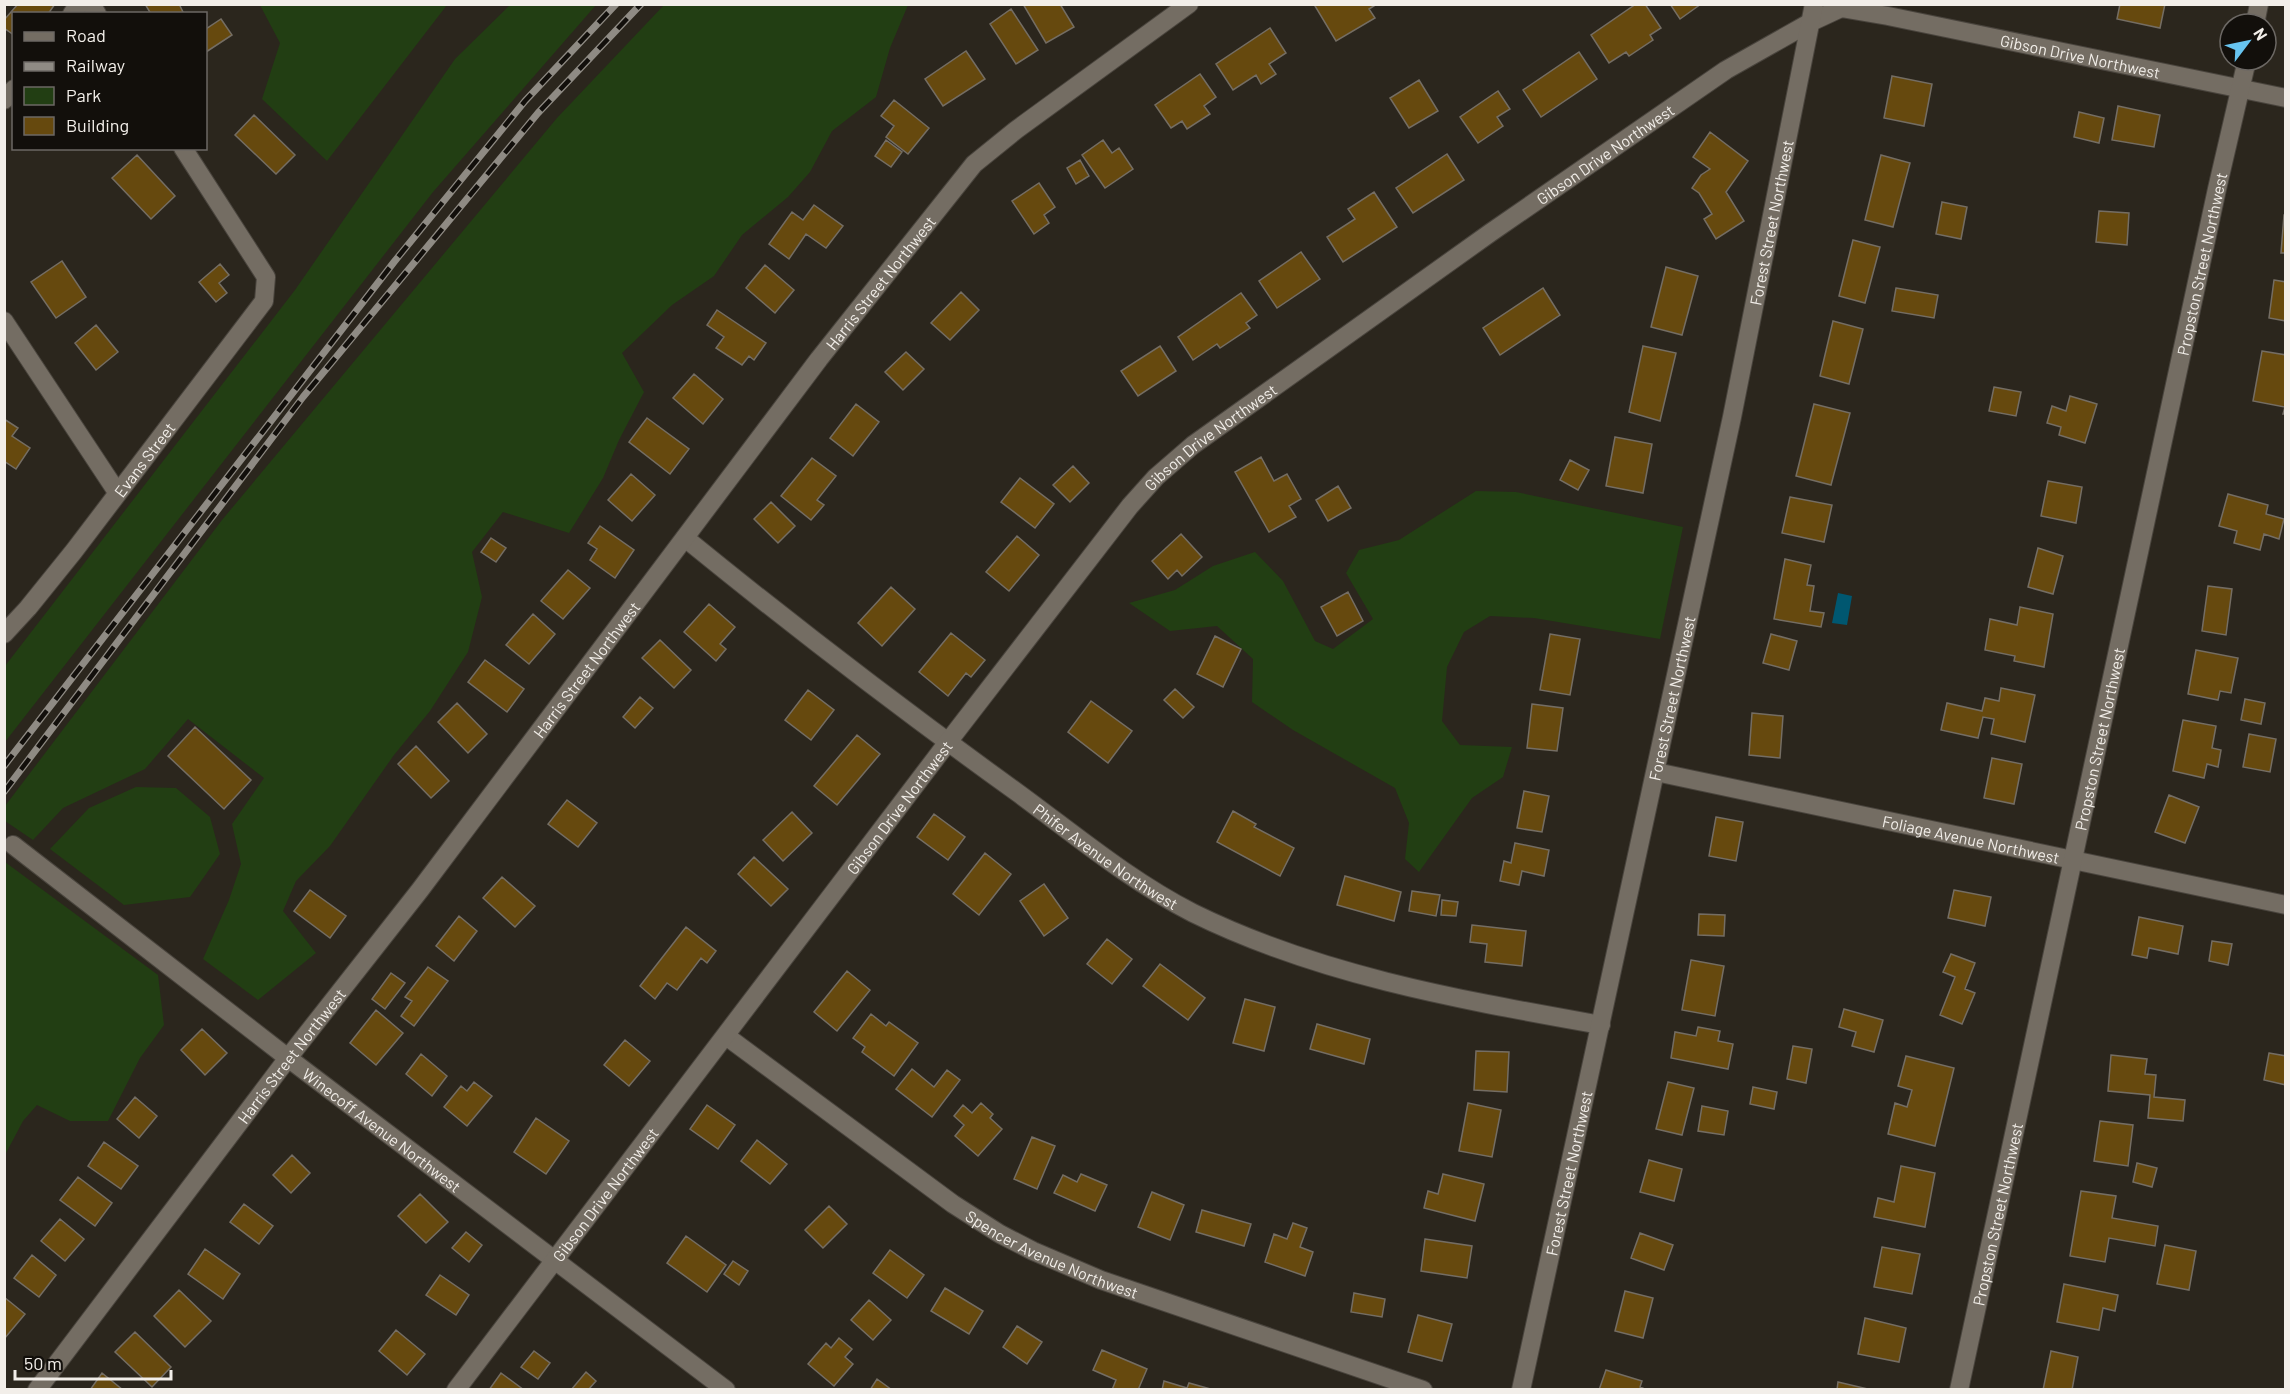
<svg xmlns="http://www.w3.org/2000/svg" width="2290" height="1394" viewBox="0 0 2290 1394" font-family="Barlow,sans-serif">
<style>
.green{fill:#223e13}
.water{fill:#005770}
.building{fill:#66490e;stroke:#746d63;stroke-width:1.5}
.lines{fill:none;stroke-linecap:round;stroke-linejoin:round}
.minor-casing{stroke:#49443d;stroke-width:20}
.minor{stroke:#746d63;stroke-width:18}
.rail-casing{stroke:#8f8b84;stroke-width:7}
.rail{stroke:#120f0b;stroke-width:4.5;stroke-dasharray:14;stroke-linecap:butt}
.labels{text-anchor:middle;dominant-baseline:central;stroke-width:5;stroke-linejoin:round;paint-order:stroke}
.street-label{font-size:16px;fill:#f2eee9;stroke:#120f0b}
</style>
<rect width="100%" height="100%" fill="#2b261d"/>
<path class="green" d="M260 5H447L327 161 262 99 280 43Z
M510 5H596L433 192 5 742V666L295 290 455 59Z
M664 5H908L890 48 876 97 832 131 810 172 788 197 742 235 714 276 672 305 622 353 644 392 619 440 603 478 569 533 503 512 472 552 482 597 468 652 430 711 394 755 330 846 296 881 283 911 316 953 258 1000 203 959 229 900 241 864 232 824 264 778 188 719 145 769 63 808 33 840 5 821V806L222 520 557 118Z
M1476 491 1516 492 1683 527 1660 639 1534 618 1490 616 1464 632 1447 667 1442 721 1460 745 1512 747 1503 777 1472 798 1419 872 1405 859 1409 823 1395 788 1293 730 1252 702 1253 659 1217 626 1170 631 1129 603 1175 590 1213 566 1255 552 1283 581 1315 641 1333 649 1373 619 1346 573 1359 550 1399 540Z
M136 787 176 788 210 817 220 854 190 897 124 905 50 849 89 808Z
M5 862 158 975 164 1025 140 1058 108 1121H70L37 1105 23 1121 5 1155Z"/>
<path class="water" d="M1838 593 1852 596 1847 625 1832 623Z"/>
<path class="building" d="M18 4H55L48 14H14V35L4 28V20Z
M145 4H179L184 14H151Z
M1023 4H1060L1074 27 1046 43Z
M1318 4H1377L1369 9 1375 18 1336 41 1315 6Z
M1636 4H1645L1661 28 1650 35 1653 40 1629 56 1626 52 1609 63 1591 35Z
M1670 4H1701L1680 19Z
M2120 4H2165L2160 28 2117 19Z
M1011 9 1038 50 1016 64 990 24Z
M221 19 232 35 206 52V29Z
M1270 28 1286 53 1269 64 1276 74 1261 84 1256 75 1233 90 1216 64Z
M966 51 985 79 943 106 925 79Z
M1579 52 1597 79 1541 117 1523 90Z
M1200 74 1216 97 1204 106 1210 114 1187 129 1182 121 1171 128 1155 105Z
M1892 76 1932 84 1924 126 1884 118Z
M1419 80 1438 111 1409 128 1390 98Z
M1498 91 1510 109 1497 117 1503 126 1478 143 1460 117Z
M894 100 929 128 908 154 886 137 894 126 881 116Z
M2118 106 2160 115 2154 147 2112 140Z
M2079 112 2104 118 2099 143 2074 137Z
M254 115 295 155 276 174 235 135Z
M1710 132 1748 161 1726 192 1744 221 1716 239 1704 219 1712 214 1699 193 1692 188 1701 175 1710 169 1693 157Z
M886 140 902 152 891 167 875 156Z
M1103 140 1112 153 1119 148 1133 169 1105 188 1082 155Z
M1447 154 1464 180 1413 213 1396 188Z
M137 155 175 196 151 219 112 178Z
M1881 155 1910 163 1893 227 1865 220Z
M1080 160 1089 176 1076 184 1067 168Z
M1039 183 1055 207 1044 215 1049 223 1034 234 1012 201Z
M1374 192 1397 227 1343 262 1327 237 1355 219 1348 209Z
M1942 202 1967 207 1961 239 1936 234Z
M814 205 843 226 826 248 806 234 789 259 769 244 792 212 803 220Z
M2099 211 2129 213 2127 245 2096 242Z
M2284 215H2286V253H2281Z
M1853 240 1880 247 1865 303 1839 296Z
M1301 252 1320 279 1277 308 1259 281Z
M62 261 86 297 56 318 31 282Z
M220 264 229 275 219 283 227 293 216 302 199 282Z
M765 265 794 290 775 313 746 288Z
M1666 267 1698 276 1682 335 1651 327Z
M2274 280 2286 282V321L2269 318Z
M1543 288 1560 315 1500 355 1483 328Z
M1896 288 1938 295 1934 318 1892 311Z
M961 292 979 310 950 340 931 323Z
M1241 293 1257 315 1246 323 1250 328 1220 348 1217 344 1193 360 1178 337Z
M717 310 766 343 754 360 749 356 742 365 716 348 724 337 707 325Z
M1833 321 1863 329 1849 384 1820 376Z
M96 325 118 352 96 370 75 343Z
M1160 346 1176 371 1138 396 1121 371Z
M1643 346 1676 353 1660 421 1629 412Z
M2262 351 2286 355V414H2283L2285 407 2253 401Z
M906 352 924 369 903 390 885 372Z
M694 374 723 399 703 424 673 398Z
M1994 387 2021 392 2016 416 1989 411Z
M2070 396 2097 404 2085 443 2059 435 2061 427 2047 423 2052 406 2066 411Z
M856 404 879 422 853 456 830 438Z
M1814 404 1850 413 1831 485 1796 476Z
M647 418 689 449 670 474 629 442Z
M4 419 18 428 12 436 30 448 16 469 4 461Z
M1615 437 1652 444 1643 493 1606 486Z
M1261 457 1274 481 1287 474 1301 499 1289 506 1296 517 1269 532 1235 472Z
M812 458 836 476 817 500 824 505 811 520 781 496Z
M1570 460 1589 470 1578 490 1560 480Z
M1073 466 1089 483 1070 502 1053 485Z
M631 474 655 495 632 521 608 500Z
M1020 478 1054 504 1035 528 1001 502Z
M2048 481 2082 487 2076 523 2041 516Z
M1338 486 1351 508 1328 521 1316 500Z
M2228 494 2268 505 2266 514 2284 519 2279 539 2264 534 2260 550 2234 543 2237 531 2219 526Z
M1790 497 1832 505 1824 542 1782 533Z
M771 502 795 526 778 543 754 519Z
M600 526 634 550 615 578 590 560 597 549 588 543Z
M1181 534 1202 557 1182 576 1177 570 1168 579 1152 561Z
M1017 536 1039 555 1009 591 986 572Z
M491 538 506 548 496 562 481 552Z
M2038 548 2063 556 2053 594 2028 587Z
M1785 559 1811 565 1807 585 1814 586 1810 611 1824 613 1821 627 1774 619Z
M568 570 590 588 563 619 541 601Z
M2208 586 2232 589 2226 635 2202 631Z
M891 587 915 609 882 646 858 623Z
M1348 592 1363 621 1337 636 1321 607Z
M709 604 735 627 720 644 726 649 716 661 684 632Z
M2020 607 2053 614 2044 667 2014 661 2015 656 1985 650 1990 619 2017 625Z
M533 614 555 634 529 664 506 645Z
M951 633 985 660 971 677 966 673 948 696 919 672Z
M1550 634 1580 639 1570 695 1540 690Z
M1771 634 1797 641 1789 670 1763 663Z
M1215 636 1241 649 1223 687 1197 674Z
M660 640 691 670 674 688 642 658Z
M2196 650 2238 658 2231 693 2220 691 2218 700 2188 694Z
M485 660 524 689 507 712 468 682Z
M2001 688 2035 695 2025 742 1991 734 1994 719 1983 717 1978 738 1941 730 1947 703 1982 711 1985 698 1999 701Z
M1175 689 1194 707 1183 718 1164 700Z
M808 690 834 710 811 740 785 720Z
M640 697 653 708 635 728 623 717Z
M2245 699 2265 703 2261 724 2241 720Z
M1091 701 1132 731 1108 763 1068 732Z
M457 703 487 734 468 753 438 722Z
M1532 704 1563 708 1557 751 1527 748Z
M1752 713 1783 716 1780 758 1749 755Z
M2183 720 2216 726 2212 748 2221 750 2218 767 2207 764 2204 778 2173 771Z
M195 727 251 780 224 809 168 756Z
M2249 734 2276 739 2270 772 2243 767Z
M857 735 880 754 837 805 814 786Z
M416 746 449 781 431 798 398 764Z
M1992 758 2022 764 2014 804 1984 798Z
M1524 791 1549 796 1542 832 1517 828Z
M2169 795 2199 807 2185 843 2155 832Z
M567 800 597 823 578 847 548 824Z
M1233 811 1256 824 1254 827 1294 848 1280 876 1217 842Z
M792 812 812 833 783 861 763 840Z
M934 814 965 837 948 860 917 837Z
M1716 817 1743 822 1736 861 1709 856Z
M1515 843 1549 850 1544 876 1522 871 1519 885 1500 881 1504 861 1511 863Z
M985 853 1011 874 979 915 953 894Z
M754 857 788 889 771 906 738 874Z
M1345 876 1401 892 1394 921 1337 905Z
M502 877 535 906 515 927 483 898Z
M1044 884 1068 918 1044 936 1020 901Z
M310 890 346 916 330 938 294 911Z
M1954 890 1991 897 1985 926 1948 918Z
M1412 891 1440 895 1436 916 1409 911Z
M1442 900 1458 902 1456 916 1441 915Z
M1699 914 1725 915 1724 936 1698 935Z
M459 916 477 931 454 961 436 946Z
M2139 917 2183 926 2178 954 2149 948 2147 958 2132 955Z
M1472 925 1526 931 1522 966 1485 962 1487 944 1470 942Z
M686 927 716 951 707 963 701 958 677 990 667 983 655 999 640 986Z
M1107 939 1132 959 1112 984 1087 964Z
M2212 941 2232 944 2228 965 2209 961Z
M1951 954 1975 963 1965 989 1975 993 1962 1024 1940 1015 1955 977 1943 972Z
M1691 960 1724 966 1715 1016 1682 1010Z
M1160 964 1205 998 1188 1020 1143 986Z
M428 967 448 981 414 1026 401 1016 412 1001 405 997Z
M847 971 870 990 837 1031 814 1012Z
M391 973 405 983 385 1009 372 999Z
M1245 999 1275 1007 1264 1051 1233 1043Z
M1844 1009 1883 1020 1874 1052 1852 1046 1856 1032 1839 1027Z
M376 1010 403 1033 376 1065 350 1043Z
M871 1014 886 1026 889 1022 918 1043 894 1076 862 1052 865 1047 853 1038Z
M1317 1024 1370 1039 1364 1064 1310 1049Z
M1698 1027 1720 1031 1718 1041 1733 1044 1728 1069 1671 1058 1675 1032 1696 1036Z
M202 1029 227 1053 205 1075 181 1050Z
M625 1040 650 1061 629 1086 604 1065Z
M1793 1046 1812 1049 1806 1083 1787 1079Z
M1476 1051 1509 1052 1507 1092 1474 1090Z
M2269 1053 2286 1056V1085L2264 1080Z
M421 1054 447 1076 432 1096 406 1074Z
M2111 1055 2147 1059 2145 1074 2156 1075 2154 1097 2185 1100 2183 1121 2148 1118 2150 1095 2108 1091Z
M1906 1056 1954 1068 1935 1146 1888 1134 1895 1103 1907 1107 1912 1090 1898 1086Z
M912 1069 934 1087 947 1070 960 1080 932 1117 896 1089Z
M474 1082 492 1096 467 1126 444 1107 461 1086 467 1091Z
M1668 1082 1694 1088 1682 1135 1656 1129Z
M1753 1087 1777 1092 1774 1109 1750 1104Z
M135 1097 157 1116 139 1138 117 1119Z
M981 1103 993 1114 990 1118 1002 1129 978 1156 955 1136 964 1125 954 1116 963 1105 972 1113Z
M1468 1103 1501 1110 1492 1157 1459 1151Z
M707 1105 735 1125 718 1149 690 1129Z
M1702 1106 1728 1111 1724 1135 1698 1131Z
M536 1118 569 1141 546 1174 514 1152Z
M2100 1121 2133 1125 2128 1166 2094 1161Z
M1032 1137 1055 1146 1037 1189 1014 1179Z
M757 1140 787 1164 770 1184 741 1161Z
M104 1142 138 1166 121 1189 88 1166Z
M292 1155 310 1173 291 1193 273 1175Z
M1649 1160 1682 1169 1674 1201 1640 1192Z
M2137 1163 2157 1168 2152 1187 2133 1182Z
M1901 1166 1935 1173 1925 1227 1874 1217 1878 1198 1894 1202Z
M1081 1174 1107 1185 1095 1211 1054 1193 1063 1175 1077 1182Z
M1443 1174 1484 1184 1475 1221 1424 1208 1428 1191 1438 1194Z
M78 1177 112 1203 95 1226 60 1200Z
M2081 1191 2116 1196 2112 1218 2158 1226 2155 1246 2109 1238 2105 1262 2070 1256Z
M1152 1192 1184 1205 1170 1240 1138 1227Z
M420 1194 448 1222 426 1243 398 1216Z
M244 1204 273 1226 259 1244 230 1222Z
M829 1206 847 1224 823 1248 805 1230Z
M1202 1210 1251 1224 1244 1246 1196 1232Z
M60 1219 84 1239 65 1261 41 1241Z
M1293 1223 1307 1228 1300 1247 1313 1252 1305 1276 1265 1262 1274 1234 1287 1239Z
M466 1232 482 1245 469 1262 452 1248Z
M1640 1233 1673 1245 1664 1270 1631 1258Z
M686 1236 726 1265 707 1292 667 1263Z
M1425 1239 1472 1246 1467 1278 1421 1271Z
M2165 1245 2196 1251 2189 1290 2157 1284Z
M1882 1247 1920 1254 1912 1294 1874 1287Z
M205 1249 240 1274 223 1299 188 1274Z
M890 1250 924 1275 907 1298 873 1273Z
M32 1255 56 1275 39 1297 14 1278Z
M733 1261 748 1271 739 1285 724 1274Z
M440 1275 469 1295 456 1315 426 1295Z
M2064 1284 2118 1295 2115 1311 2103 1308 2099 1330 2057 1322Z
M945 1288 983 1311 969 1334 931 1311Z
M179 1290 211 1321 185 1347 154 1316Z
M1625 1291 1653 1298 1643 1338 1615 1331Z
M1354 1293 1385 1299 1382 1317 1351 1312Z
M4 1297 25 1314 5 1338 4 1337Z
M869 1300 891 1320 873 1340 851 1320Z
M1418 1315 1452 1324 1442 1361 1408 1352Z
M1865 1318 1906 1328 1899 1362 1858 1354Z
M1017 1326 1042 1342 1027 1364 1003 1347Z
M396 1330 425 1354 407 1375 379 1351Z
M135 1332 171 1367 152 1387 115 1352Z
M839 1338 852 1349 845 1357 853 1364 834 1386 808 1364 826 1343 831 1348Z
M1102 1350 1147 1369 1138 1390H1112L1116 1380 1093 1370Z
M534 1351 550 1363 538 1379 521 1367Z
M2051 1351 2078 1357 2072 1390H2043Z
M1606 1370 1642 1381 1640 1387 1647 1390H1599Z
M586 1372 596 1381 588 1390H571Z
M102 1373 123 1390H90Z
M501 1373 524 1390H489Z
M877 1379 892 1390H870Z
M1164 1381 1187 1388 1189 1383 1214 1390H1162Z
M1838 1382 1872 1390H1837Z"/>
<g class="lines">
<defs>
<g id="minor">
<path d="M91 4 97 14"/>
<path d="M72 14 79 4"/>
<path d="M2255 24 2259 4"/>
<path d="M4 100 14 89"/>
<path d="M4 321 117 492"/>
<path id="s1" d="M685 538C793 626 904 711 1018 793 1074 834 1130 881 1193 913 1321 976 1462 1000 1601 1025"/>
<path id="s2" d="M4 634 28 608 74 551 264 301 266 277 183 148"/>
<path id="s3" d="M1656 772 2286 905"/>
<path id="s4" d="M13 845 288 1058 726 1390"/>
<path id="s5" d="M726 1036 953 1204 1000 1234 1033 1251 1101 1280 1423 1390"/>
<path id="s6" d="M37 1390 288 1058 420 890 819 359 974 164 1016 130 1189 4"/>
<path id="s7" d="M456 1390 948 742 1130 506 1156 477 1193 445 1490 233 1726 70 1811 22 1841 8 1888 16 2286 98"/>
<path id="s8" d="M1521 1390 1732 417 1814 4"/>
<path id="s9" d="M1959 1390 2217 189 2247 60"/>
</g>
</defs>
<use href="#minor" class="minor-casing"/>
<use href="#minor" class="minor"/>
<defs>
<path id="rail" d="M4 766 394 262 525 101 616 4
M4 792 303 397 538 113 641 4"/>
</defs>
<use href="#rail" class="rail-casing"/>
<use href="#rail" class="rail"/>
</g>
<g class="labels">
<g class="street-label">
<text stroke="none"><textPath href="#s7" startOffset="2226">Gibson Drive Northwest</textPath></text>
<text stroke="none"><textPath href="#s7" startOffset="1704">Gibson Drive Northwest</textPath></text>
<text stroke="none"><textPath href="#s8" startOffset="1194">Forest Street Northwest</textPath></text>
<text stroke="none"><textPath href="#s9" startOffset="1152">Propston Street Northwest</textPath></text>
<text stroke="none"><textPath href="#s6" startOffset="1392">Harris Street Northwest</textPath></text>
<text stroke="none"><textPath href="#s7" startOffset="1218">Gibson Drive Northwest</textPath></text>
<text stroke="none"><textPath href="#s2" startOffset="224">Evans Street</textPath></text>
<text stroke="none"><textPath href="#s6" startOffset="906">Harris Street Northwest</textPath></text>
<text stroke="none"><textPath href="#s8" startOffset="708">Forest Street Northwest</textPath></text>
<text stroke="none"><textPath href="#s9" startOffset="666">Propston Street Northwest</textPath></text>
<text stroke="none"><textPath href="#s7" startOffset="732">Gibson Drive Northwest</textPath></text>
<text stroke="none"><textPath href="#s3" startOffset="322">Foliage Avenue Northwest</textPath></text>
<text stroke="none"><textPath href="#s1" startOffset="528">Phifer Avenue Northwest</textPath></text>
<text stroke="none"><textPath href="#s6" startOffset="420">Harris Street Northwest</textPath></text>
<text stroke="none"><textPath href="#s4" startOffset="466">Winecoff Avenue Northwest</textPath></text>
<text stroke="none"><textPath href="#s8" startOffset="222">Forest Street Northwest</textPath></text>
<text stroke="none"><textPath href="#s7" startOffset="246">Gibson Drive Northwest</textPath></text>
<text stroke="none"><textPath href="#s9" startOffset="180">Propston Street Northwest</textPath></text>
<text stroke="none"><textPath href="#s5" startOffset="394">Spencer Avenue Northwest</textPath></text>
</g>
</g>
<rect width="2290" height="1394" fill="none" stroke="#f2eee9" stroke-width="12"/>
<rect x="12" y="12" width="195" height="138" fill="#120f0b" stroke="#6c6864" stroke-width="1.5"/>
<rect x="24" y="32" width="30" height="9" fill="#746d63" stroke="#6c6864" stroke-width="1.5"/>
<text x="66" y="42" font-size="18" fill="#f2eee9">Road</text>
<rect x="24" y="62" width="30" height="9" fill="#8f8b84" stroke="#6c6864" stroke-width="1.5"/>
<text x="66" y="72" font-size="18" fill="#f2eee9">Railway</text>
<rect x="24" y="87" width="30" height="18" fill="#223e13" stroke="#6c6864" stroke-width="1.5"/>
<text x="66" y="102" font-size="18" fill="#f2eee9">Park</text>
<rect x="24" y="117" width="30" height="18" fill="#66490e" stroke="#6c6864" stroke-width="1.5"/>
<text x="66" y="132" font-size="18" fill="#f2eee9">Building</text>
<g transform="translate(2248 42) rotate(58)"><circle r="28" fill="#120f0b" stroke="#6c6864" stroke-width="1.5"/>
<path d="M0-4.5L10 22L0 15L-10 22Z" fill="#67c4f0"/>
<text y="-9" font-size="16" font-weight="bold" text-anchor="middle" fill="#f2eee9">N</text>
</g>
<path d="M15 1370v9h156v-9" fill="none" stroke="#f2eee9" stroke-width="3"/>
<text x="24" y="1370" font-size="18" fill="#f2eee9" stroke="#120f0b" stroke-width="4.5" paint-order="stroke">50 m</text>
</svg>
